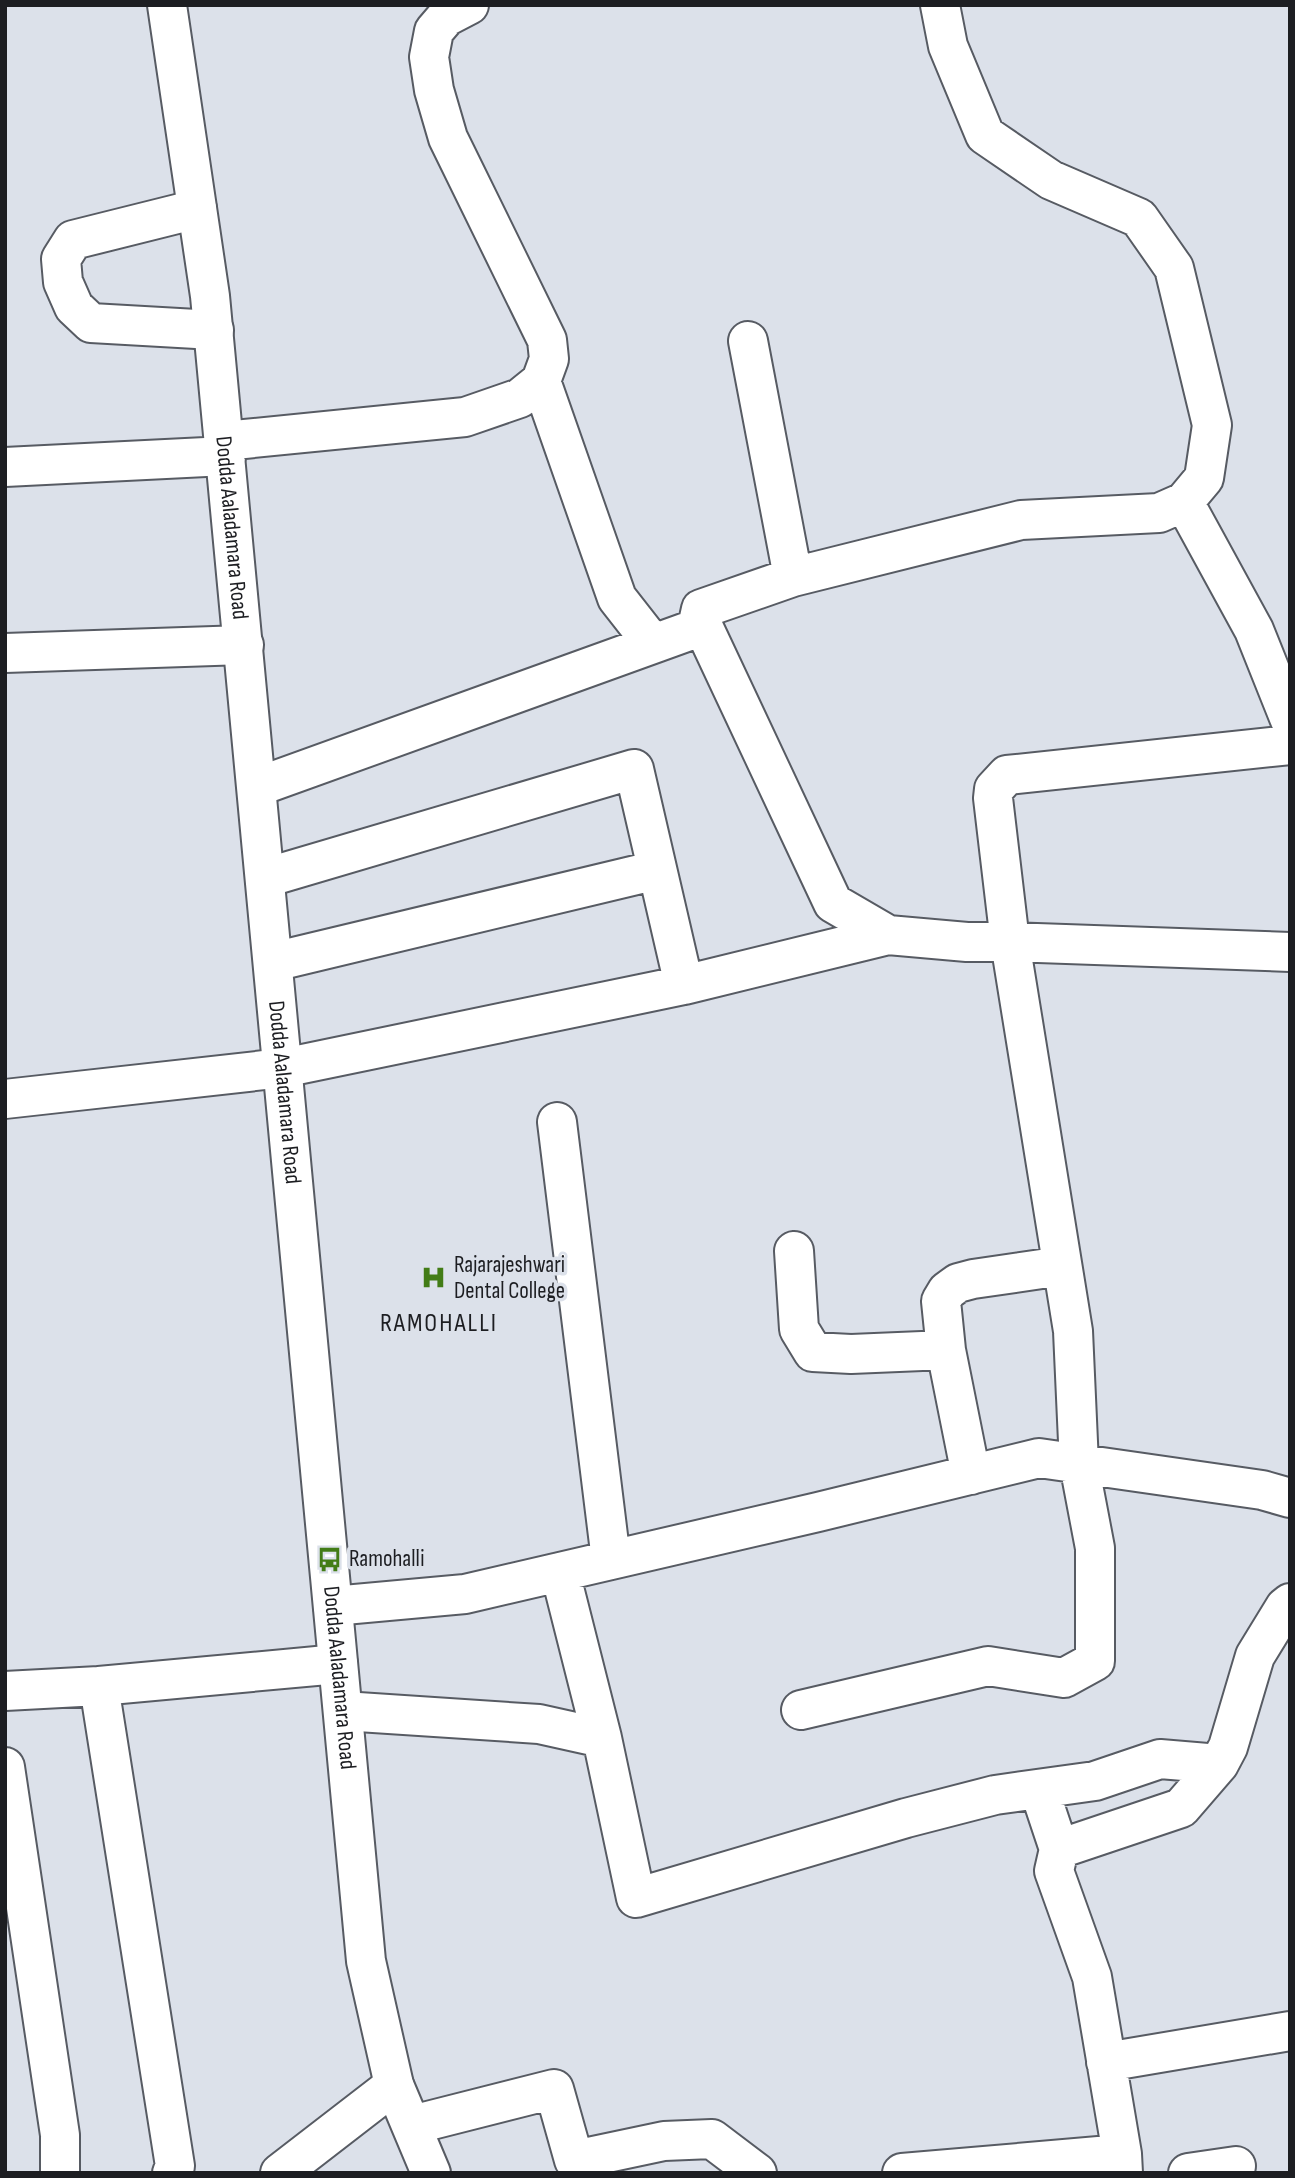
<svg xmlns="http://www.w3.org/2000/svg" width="1295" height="2178" viewBox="0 0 1295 2178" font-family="'Sofia Sans Condensed',sans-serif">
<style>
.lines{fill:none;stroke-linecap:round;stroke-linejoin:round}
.minor-casing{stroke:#575b63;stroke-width:42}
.major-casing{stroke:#575b63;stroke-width:42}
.minor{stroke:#fff;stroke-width:38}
.major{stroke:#fff;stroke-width:38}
.labels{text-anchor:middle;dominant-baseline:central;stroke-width:7;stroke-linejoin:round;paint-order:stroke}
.street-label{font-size:23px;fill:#1d1e22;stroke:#dce1ea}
.poi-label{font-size:23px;fill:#1d1e22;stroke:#dce1ea;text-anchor:start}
.quarter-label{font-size:26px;letter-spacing:2px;fill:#1d1e22;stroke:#dce1ea}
</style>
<rect width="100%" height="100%" fill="#dce1ea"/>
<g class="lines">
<defs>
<path id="minor" d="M197 209 73 240 61 259 63 282 74 307 91 323 214 330
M748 341 793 577
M541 381 617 598 653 644
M224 441 465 417 520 398 541 381 549 359 547 340 448 138 434 90 429 57 434 31 446 17 469 5
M5 467 226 456
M1184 502 1254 630 1290 720
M5 653 244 645
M1290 745 1007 775 994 789 993 798 1010 942 1290 952
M257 787 703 626
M265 878 634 769 684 985 888 935
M273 962 657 870
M5 1099 283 1068 684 985
M557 1122 611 1560
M794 1251 799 1329 813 1352 851 1354 946 1350 971 1475
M946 1350 941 1301 947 1291 958 1283 973 1279 1062 1266
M560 1572 602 1738
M333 1606 465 1594 818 1512 1039 1458 1262 1490 1290 1498
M5 1691 99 1686
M801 1710 988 1666 1064 1678 1095 1661V1548L1079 1464 1073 1331 1010 942H967L888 935 833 903 703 626 699 618 701 609 793 577 1021 520 1159 513 1184 502 1204 478 1212 425 1174 268 1139 218 1051 180 985 135 948 46 940 5
M343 1711 539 1724 602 1738 636 1898 906 1818 995 1795 1095 1781 1160 1759 1219 1764
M5 1767 60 2135V2173
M1039 1789 1059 1849
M1106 2062 1290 2031
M412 2125 554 2089 574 2160 664 2141 712 2139 757 2173
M172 2173 175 2166 99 1686 338 1664
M280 2173 394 2085
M902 2173 1122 2154
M1123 2173 1122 2154 1092 1977 1054 1871 1059 1849 1181 1808 1219 1764 1228 1747 1255 1656 1285 1607 1290 1603
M1188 2173 1236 2166"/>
<g id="major">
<path id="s1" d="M167 5 210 296 366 1961 394 2085 431 2173"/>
</g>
</defs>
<use href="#minor" class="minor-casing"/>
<use href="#major" class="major-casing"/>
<use href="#minor" class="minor"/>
<use href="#major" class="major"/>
</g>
<defs>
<symbol id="hospital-bare" viewBox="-9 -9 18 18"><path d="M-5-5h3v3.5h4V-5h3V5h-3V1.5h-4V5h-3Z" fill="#427c16" stroke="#dce1ea" stroke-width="2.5" paint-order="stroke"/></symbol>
<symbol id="bus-bare" viewBox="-9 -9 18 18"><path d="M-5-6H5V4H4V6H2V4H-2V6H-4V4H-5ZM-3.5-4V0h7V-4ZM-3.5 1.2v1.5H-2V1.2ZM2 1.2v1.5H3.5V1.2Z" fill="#427c16" stroke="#dce1ea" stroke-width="2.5" paint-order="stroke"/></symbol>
</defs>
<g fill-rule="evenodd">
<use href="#hospital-bare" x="416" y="1260" width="35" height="35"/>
<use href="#bus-bare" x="312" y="1542" width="35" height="35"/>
</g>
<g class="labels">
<g class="street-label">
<text stroke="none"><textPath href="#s1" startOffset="527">Dodda Aaladamara Road</textPath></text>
<text stroke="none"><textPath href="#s1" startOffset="1094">Dodda Aaladamara Road</textPath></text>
<text stroke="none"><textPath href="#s1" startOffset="1682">Dodda Aaladamara Road</textPath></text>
</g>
<g class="poi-label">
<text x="454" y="1265">Rajarajeshwari<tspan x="454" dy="26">Dental College</tspan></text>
<text x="349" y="1559">Ramohalli</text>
</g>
<g class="quarter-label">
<text x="439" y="1323">RAMOHALLI</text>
</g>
</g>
<rect width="1295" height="2178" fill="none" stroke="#1d1e22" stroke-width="14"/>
</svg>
